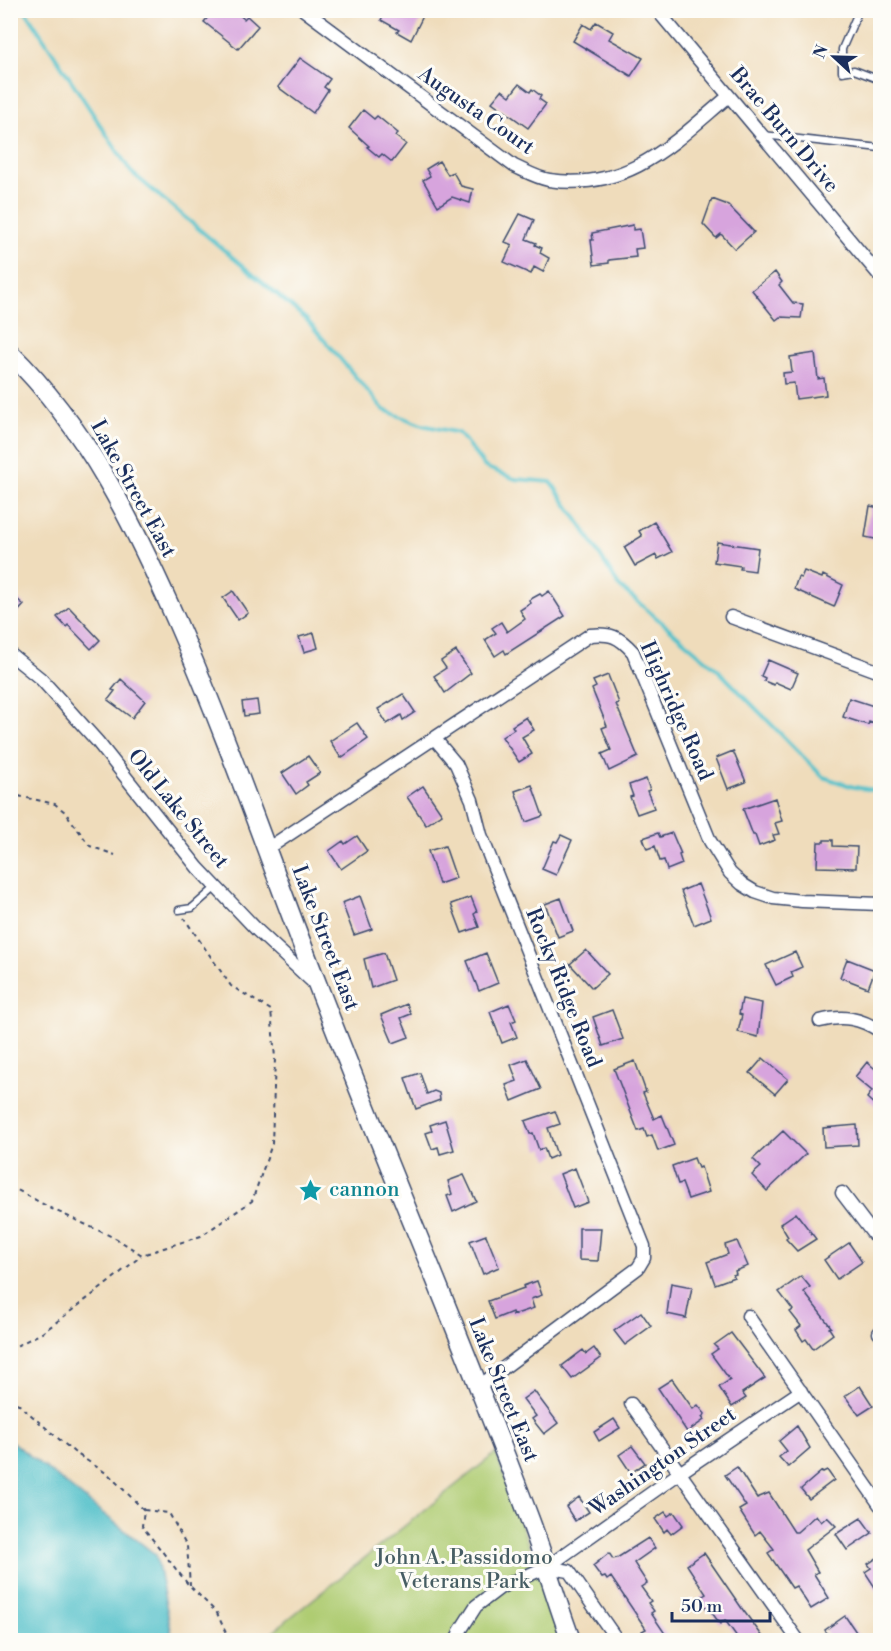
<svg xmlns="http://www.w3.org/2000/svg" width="891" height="1651" viewBox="0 0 891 1651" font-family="'Libre Bodoni',serif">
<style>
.green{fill:#afcc72;stroke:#657e68;stroke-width:1.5}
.water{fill:#54c1ca;stroke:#387894;stroke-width:1.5}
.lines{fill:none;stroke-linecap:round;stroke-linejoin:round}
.stream{stroke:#54c1ca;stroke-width:4}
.building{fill:#d7a4dd}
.lane-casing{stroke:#3b496c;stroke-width:9}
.street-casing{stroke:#3b496c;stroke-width:15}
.secondary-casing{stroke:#3b496c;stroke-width:21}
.path{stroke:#3b496c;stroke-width:2;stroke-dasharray:4.5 4.5;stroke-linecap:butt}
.lane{stroke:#fff;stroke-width:6}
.street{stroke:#fff;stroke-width:12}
.secondary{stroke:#fff;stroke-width:18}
.labels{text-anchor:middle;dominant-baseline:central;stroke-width:6;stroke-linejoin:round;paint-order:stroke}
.street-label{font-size:21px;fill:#1b2f5e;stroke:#fdfcf7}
.culture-label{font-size:21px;fill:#0d838f;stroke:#fdfcf7;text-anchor:start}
.park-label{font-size:21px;fill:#475e64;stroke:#fdfcf7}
</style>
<rect width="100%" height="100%" fill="#fdfcf7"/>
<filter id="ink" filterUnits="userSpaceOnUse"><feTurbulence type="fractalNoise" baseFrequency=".0167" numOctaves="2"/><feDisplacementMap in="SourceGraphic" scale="12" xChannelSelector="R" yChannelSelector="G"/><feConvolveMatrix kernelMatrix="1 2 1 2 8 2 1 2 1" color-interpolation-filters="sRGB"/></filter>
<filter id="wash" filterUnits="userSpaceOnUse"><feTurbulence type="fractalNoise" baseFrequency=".008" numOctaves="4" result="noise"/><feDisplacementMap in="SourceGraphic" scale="24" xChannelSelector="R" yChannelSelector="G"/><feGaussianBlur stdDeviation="1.35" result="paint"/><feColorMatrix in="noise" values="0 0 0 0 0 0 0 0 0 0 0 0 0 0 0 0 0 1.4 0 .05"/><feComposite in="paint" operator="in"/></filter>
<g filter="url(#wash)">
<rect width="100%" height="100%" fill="#efdcbb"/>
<path class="green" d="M496 1453 562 1640H263L267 1636Z"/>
<path class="water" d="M11 1441 156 1555 173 1640H11Z"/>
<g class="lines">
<path class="stream" d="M25 10 131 172 306 319 384 410 422 425 459 433 485 467 515 479 551 482 581 525 619 586 718 670 823 777 854 787 880 791"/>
</g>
<g id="blocks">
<path class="building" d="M202 10H234L244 19 247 16 258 26 238 49 204 22 209 16Z
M386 10H426L411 40 397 32 399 30 381 20Z
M596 22 613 32 609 39 643 58 631 76 573 41 583 24 591 29Z
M300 58 330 79 324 87 328 90 313 113 278 87Z
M519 84 530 92 532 89 541 96 539 99 546 104 528 128 492 102 502 90 510 96Z
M363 110 374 119 377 116 398 133 395 136 406 144 392 162 382 154 379 157 367 147 369 146 349 128Z
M439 161 448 175 453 172 461 186 473 189 470 203 452 197 438 206 423 180 430 176 426 169Z
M712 199 728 205 754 232 735 249 721 234 716 238 703 224Z
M520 214 534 220 526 239 536 243 535 245 542 248 540 253 549 258 543 272 534 267 531 274 504 262 512 245 505 242Z
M633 225V230L640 229 643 248 635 249 636 257 609 260V263L594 265 591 240H593L592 233Z
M775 272 782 282 779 285 793 303 803 304 801 318 780 317 776 320 752 290Z
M815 353 818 379 824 378 826 395 796 399 794 383 784 384 783 373 792 372 790 357Z
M870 506 880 508V540L865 537Z
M654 522 672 552 658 559 656 555 635 566 624 547 642 536 639 531Z
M717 542 758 548 755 571 740 569 741 566 714 562Z
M804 571 822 578 823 575 843 585 834 607 794 589 798 577 801 578Z
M233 591 248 613 238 620 223 598Z
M549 591 565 616 506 654 504 650 495 656 485 640 496 633 492 628 501 622 507 632 525 619 520 610 531 603 529 600 540 594 542 596Z
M10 593 24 605 10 620Z
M69 607 100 640 91 649 68 625 66 627 57 617Z
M314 633 318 648 304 652 299 637Z
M456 651 471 673 445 693 434 676 446 668 441 661Z
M768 660 798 673 791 689 775 682 774 685 764 681 765 678 761 676Z
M608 675 619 703 616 704 638 757 609 771 602 754 611 750 602 728 607 726 592 689 596 687 593 681Z
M121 679 145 701 132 718 108 700 115 691 112 690Z
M403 694 415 712 403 720 401 715 387 724 378 709Z
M849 698 880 708V726L869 722 868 725 843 717Z
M257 700 259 714 244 716 242 702Z
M526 717 534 730 522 737 532 754 519 762 502 737 514 729 512 726Z
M357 723 368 739 341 758 330 741Z
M733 751 746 782 728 789 716 758Z
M308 756 320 773 306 782 308 785 296 794 282 773Z
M646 779 650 790 647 791 654 808 637 814 630 797 633 796 629 785Z
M532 785 543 816 526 822 515 791Z
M423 786 442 814 426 825 407 797Z
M775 798 782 821 775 823 779 834 773 835 775 840 759 846 755 835H753L743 809Z
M658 833 660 837 672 833 681 854 679 855 682 864 667 870 664 860 660 861 655 846 647 849 643 838Z
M561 835 572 840 556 875 542 869 554 841 557 842Z
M357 836 367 851 341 869 329 851 343 841 345 844Z
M824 840H833V846L857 847 856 868 817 867 818 842H824Z
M445 846 456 878 439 884 428 851Z
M698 884 711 918 694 925 681 891Z
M360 896 372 929 354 935 342 903Z
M471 897 477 912 474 914 479 927 462 933 451 904Z
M561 898 573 931 558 937 545 904Z
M586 950 608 974 592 988 570 964Z
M795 952 802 967 791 972 793 977 776 985 766 965Z
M384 953 393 980 371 988 364 959Z
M486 953 498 983 479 991 467 961Z
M847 959 875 970 868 988 840 977Z
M742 999 762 1003 758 1037 738 1032 742 1015 739 1014Z
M407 1004 411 1014 401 1018 409 1037 393 1043 381 1015Z
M509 1004 516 1020 511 1022 517 1037 502 1043 490 1012Z
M612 1010 623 1039 603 1046 593 1017Z
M763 1058 788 1079 775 1094 750 1073Z
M527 1059 541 1089 512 1101 506 1085 517 1081 511 1065Z
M635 1061 646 1092 643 1093 654 1119 662 1115 674 1145 658 1151 652 1135 647 1137 644 1129 638 1131 614 1069Z
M867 1062 880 1073V1100L876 1106 867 1098 872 1091 855 1077Z
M420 1073 427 1094 434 1091 439 1093 440 1100 416 1109 405 1078Z
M555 1111 560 1124 548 1128 557 1155 548 1159 544 1148 539 1150 533 1133 530 1134 525 1121Z
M445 1120 454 1150 440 1154 438 1147 432 1149 426 1133 432 1131 430 1125Z
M857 1125 858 1145 824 1147 823 1128Z
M783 1131 806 1154 767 1191 752 1175 761 1167 753 1159Z
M694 1158 698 1168 701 1167 709 1192 688 1199 682 1183 678 1184 672 1166Z
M575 1168 588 1202 573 1208 560 1174Z
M464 1175 476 1201 453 1212 447 1196 452 1194 448 1181Z
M796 1213 816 1239 797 1251 786 1239 788 1237 780 1224Z
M579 1228H601L598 1261 579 1260Z
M486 1235 499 1267 483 1274 470 1241Z
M737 1241 748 1266 735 1271 736 1274 733 1275 734 1277 715 1284 707 1262 728 1254 725 1245Z
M849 1243 862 1262 837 1279 824 1260Z
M801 1276 810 1287 804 1292 831 1327 829 1328 833 1334 813 1349 806 1339 803 1341 796 1330 801 1326 790 1312 793 1310 779 1292Z
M537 1281 542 1295 531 1299 534 1308 513 1315 512 1312 495 1319 488 1301 524 1288 523 1286Z
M671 1283 692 1287 686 1318 667 1314Z
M641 1312 651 1326 625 1345 614 1331Z
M731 1333 765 1378 742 1393 746 1398 732 1407 719 1387 730 1380 711 1354 718 1349 714 1345Z
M594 1348 601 1358 572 1379 562 1366 583 1350 586 1354Z
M672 1379 693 1409 698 1405 705 1414 702 1417 704 1420 687 1432 658 1388Z
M860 1386 873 1406 859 1415 845 1396Z
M534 1391 558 1423 544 1434 532 1419 536 1416 523 1399Z
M614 1419 620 1428 599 1441 594 1432Z
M797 1426 810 1448 788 1467 779 1457 787 1451 779 1441Z
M632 1446 645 1463 631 1473 619 1455Z
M737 1467 757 1498 769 1493 794 1532H797L816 1515 821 1522 827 1517 836 1526 805 1550 818 1572 814 1574 829 1598 811 1609 796 1586 792 1588 768 1553 774 1549 760 1531 755 1535 739 1510 746 1506 725 1475Z
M827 1470 834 1480 809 1499 801 1489 822 1471 823 1472Z
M579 1497 589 1512 575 1521 566 1507Z
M665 1512 668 1516 674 1512 683 1525 671 1534 667 1529 664 1532 655 1519Z
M861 1518 872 1533 847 1550 836 1534Z
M648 1538 655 1548 634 1563 647 1583 641 1587 651 1601 648 1603 654 1611 651 1613 670 1641H649L642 1631 646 1629 611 1577 607 1580 605 1577 602 1578 593 1566 609 1553 613 1559 617 1558Z
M704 1553 743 1610 766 1641H740L725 1620 720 1624 710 1610 708 1611 700 1598 706 1594 687 1565Z
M880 1556V1595L865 1572 871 1568 868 1564Z
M845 1616 854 1629 862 1641H831L825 1630Z"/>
</g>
</g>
<g filter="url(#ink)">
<use href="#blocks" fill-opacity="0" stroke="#3b496c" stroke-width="1.5"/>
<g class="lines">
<defs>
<path id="lane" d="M859 10 842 49V72L854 70 880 80
M763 135 880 148
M179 910 192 908 216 887"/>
<path id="street" d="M304 10 514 166C525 171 537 178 549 180 629 192 673 143 729 96
M657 10 880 276
M731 617 880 672
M10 654 41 679 97 741 198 868 258 931 315 984
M435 739 456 764 472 800 481 835 644 1246V1258L638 1268 478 1387
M267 849 590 635C610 633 619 636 633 652L710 841 730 873 742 884 755 892 773 898 802 901 880 904
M820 1021C843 1015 860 1018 880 1031
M842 1193 880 1243
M748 1316 880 1505
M879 1333 880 1332
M631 1404 798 1640
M547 1567 569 1571 617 1640
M457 1640 460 1631 476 1606 501 1587 547 1567 681 1472 801 1391"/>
<path id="secondary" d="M10 353C88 429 134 525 177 622 229 741 271 865 318 986 387 1165 463 1340 530 1520 545 1560 556 1600 571 1640"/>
</defs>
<use href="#lane" class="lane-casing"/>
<use href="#street" class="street-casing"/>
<use href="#secondary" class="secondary-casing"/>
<path class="path" d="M10 797 14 795 55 804 65 812 90 846 115 855
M10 1186 52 1209 117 1239 142 1255 201 1236 252 1201 272 1144 275 1058 271 1010 231 986 184 918
M10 1351 18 1345 42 1333 104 1286 141 1256
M10 1397 74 1452 109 1475 144 1510 142 1526 187 1583 217 1613 229 1640
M144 1510 169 1513 187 1546 190 1585"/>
<use href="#lane" class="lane"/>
<use href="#street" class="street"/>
<use href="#secondary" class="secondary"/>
</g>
</g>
<defs>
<symbol id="sight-bare" viewBox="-9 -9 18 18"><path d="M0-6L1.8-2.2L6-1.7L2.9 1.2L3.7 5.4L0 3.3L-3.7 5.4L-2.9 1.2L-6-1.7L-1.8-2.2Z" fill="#0f9aa8" stroke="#fdfcf7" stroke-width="2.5" paint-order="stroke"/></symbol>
</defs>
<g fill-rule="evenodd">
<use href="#sight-bare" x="294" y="1174" width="33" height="33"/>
</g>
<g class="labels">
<g class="street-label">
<text transform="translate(476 111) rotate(35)">Augusta Court</text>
<text transform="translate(784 130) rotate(50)">Brae Burn Drive</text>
<text transform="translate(133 489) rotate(61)">Lake Street East</text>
<text transform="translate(676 711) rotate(66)">Highridge Road</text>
<text transform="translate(178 809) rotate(51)">Old Lake Street</text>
<text transform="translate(325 938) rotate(69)">Lake Street East</text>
<text transform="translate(563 988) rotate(68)">Rocky Ridge Road</text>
<text transform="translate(503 1390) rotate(68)">Lake Street East</text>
<text transform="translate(663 1462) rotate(-35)">Washington Street</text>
</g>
<g class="culture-label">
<text x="329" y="1190">cannon</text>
</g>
<g class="park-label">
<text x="464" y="1558">John A. Passidomo<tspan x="464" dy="24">Veterans Park</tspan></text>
</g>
</g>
<rect width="891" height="1651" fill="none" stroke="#fdfcf7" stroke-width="36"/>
<g transform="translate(834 57) rotate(292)" stroke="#fdfcf7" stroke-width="4.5" paint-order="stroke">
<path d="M0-4.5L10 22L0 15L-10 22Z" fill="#1b2f5e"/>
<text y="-9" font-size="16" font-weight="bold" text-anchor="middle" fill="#1b2f5e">N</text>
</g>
<path d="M672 1612v9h98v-9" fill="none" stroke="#1b2f5e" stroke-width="3"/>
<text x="681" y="1612" font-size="18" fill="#1b2f5e" stroke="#fdfcf7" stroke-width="4.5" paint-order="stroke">50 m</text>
</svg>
